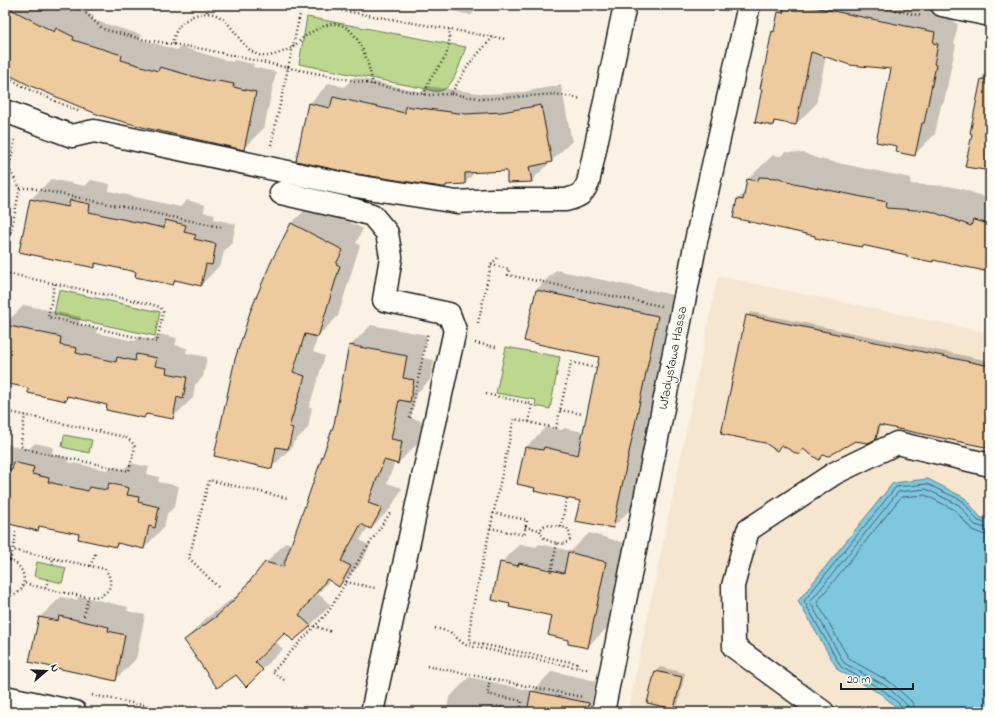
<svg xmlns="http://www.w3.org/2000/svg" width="995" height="717" viewBox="0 0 995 717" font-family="'Indie Flower',sans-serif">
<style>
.built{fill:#f6e6d0}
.green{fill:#bcd78e;stroke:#6c7a55}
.water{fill:#7ec7df;stroke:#578391}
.shadow{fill:#0003}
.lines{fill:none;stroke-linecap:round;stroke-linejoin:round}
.shore{stroke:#43606a;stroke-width:1}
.building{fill:#eeca9f;stroke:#1c1c1c}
.minor-casing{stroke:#1c1c1c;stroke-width:25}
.path{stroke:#1c1c1c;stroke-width:2.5;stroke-dasharray:1 3;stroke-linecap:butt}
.minor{stroke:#fdfcf7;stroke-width:22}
.labels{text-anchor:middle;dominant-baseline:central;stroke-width:3;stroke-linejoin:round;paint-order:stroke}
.street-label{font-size:13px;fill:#1c1c1c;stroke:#fdfcf7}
</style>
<rect width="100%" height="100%" fill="#faf2e5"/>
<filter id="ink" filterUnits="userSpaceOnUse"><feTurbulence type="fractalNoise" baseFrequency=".025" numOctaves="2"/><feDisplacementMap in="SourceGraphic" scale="8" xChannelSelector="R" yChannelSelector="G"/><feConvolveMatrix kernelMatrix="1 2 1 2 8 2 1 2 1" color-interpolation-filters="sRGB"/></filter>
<g filter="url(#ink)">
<path class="built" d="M718 276 990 333V712H628Z"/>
<path class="green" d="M307 17 449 44 466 47C461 59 454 90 439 91 435 92 430 90 427 89L299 64Z
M59 290 160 312 155 336 54 314Z
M506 347 560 357 550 409 535 406 536 400 496 393Z
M64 435 92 440 89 453 62 447Z
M37 562 66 568 62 583 34 576Z"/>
<path class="water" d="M928 479 965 498 980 517 990 521V712H902L881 694 838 670 798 601 893 483Z"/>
<path class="shadow" d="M5 5H62L74 11 77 8 94 16 93 20 142 35 140 39 177 50 181 47 232 62 234 60 254 64 253 67 276 72 264 128 244 148 5 72Z
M425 5H493L491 7 481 5 471 15Z
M786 5H921L955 12 953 22 958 24 954 44H956L944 102 941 105 935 134 914 155 898 145 892 68 826 56 816 104 796 124 777 120 772 125 773 32 775 29 779 12Z
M990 55V164L984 169 974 133 971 132 983 75 986 72Z
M354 77 421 92 427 86 486 94 523 92 561 85 572 141 531 181 508 170 476 171 465 183 448 184 445 186 309 104 329 83 344 87Z
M785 152 804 153 819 159 911 178 910 184 948 186 962 189 990 199V273L979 271 980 269 934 259 932 261 909 254 863 244 861 246 816 235 738 199 745 192 748 179 773 155 781 156Z
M51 179 85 186 91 180 110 184 109 191 180 207 187 200 205 205 204 212 215 214 214 219 236 224 232 243 224 251 221 264 201 285 177 280 173 284 137 271 98 263 94 267 31 199Z
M312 203 363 229 356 243 360 245 338 316 318 336 313 352 325 356 309 407H312L308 428 293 443 292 447 271 468 272 263 292 223Z
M556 270 678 296 633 507 613 527 581 500 518 483 526 447 546 427 562 430 564 428 584 432 601 356 536 290Z
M24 305 81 317 79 324 97 328 96 333 135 341 139 337 152 340 158 334 177 338 175 345 187 348 186 353 207 357 203 377 195 385 193 398 172 418 148 413 144 417 108 404 70 396 65 400 30 387 5 382V324Z
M751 312 990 361V447L881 424 879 434 875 438 855 440 804 448 782 444 777 450 747 316Z
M371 325 427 335 422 358 434 360 430 380 415 395 411 418 422 421 418 443 398 463 395 462 387 483 402 488 391 508 371 528 368 527 360 540 370 546 359 566 339 586 330 580 318 594 331 605 311 625 293 640 285 632 275 641 283 649 246 685 237 673 185 640 205 619 244 590 266 563 286 542 292 544 335 424 350 346Z
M35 443 53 447 52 454 69 458 68 462 107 470 111 467 124 469 130 463 149 467 147 474 159 477 158 482 179 486 175 506 167 514 164 527 144 548 120 542 116 546 80 534 41 525 37 530 5 523V444L29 449Z
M589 533 625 543 607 628 587 647 570 639 554 616 501 563 520 544 536 547 539 544 571 551Z
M80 596 128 607 127 611 145 615 136 659 115 680 30 661 40 617 61 597 76 600Z
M660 667 685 673 678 704 674 708 649 703 656 671Z
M552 671 596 681 589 712H446L449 698 469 677 533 691Z
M5 702 65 712H5Z"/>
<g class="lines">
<path class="shore" d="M904 712 903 707 883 690 841 667 804 601 896 487 927 484 963 501 978 521 990 524
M909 712 907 705 886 686 844 663 810 602 898 492 926 489 959 505 975 525 990 529
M915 712 914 706 911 701 890 682 849 659 817 602 901 497 925 495 955 510 972 530 985 535H990"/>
</g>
<path class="building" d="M785 5H804L935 32 933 43 938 44 934 64 936 65 924 123H922L915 156 896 152 897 146 876 142 891 69 850 65 811 52 796 125 774 121 773 126 755 122 762 89H760L772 31 774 32 778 12 783 13Z
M5 6 54 32 56 28 74 37 73 40 122 55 121 60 158 71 160 67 213 82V80L234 84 233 87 256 92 244 150 146 128 99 115 31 86 5 73Z
M981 79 990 80V165H986L985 170 965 167 972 134 970 133Z
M333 97 405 113V106L466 114 502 112 541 105 552 162 529 167 532 182 507 183V171L465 173V184L446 185V187H442L351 173 296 161 308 103 330 108Z
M759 177 779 178 794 183 887 202 886 208 930 211 971 226 973 220 990 224V272L933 260V262L907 257V255L862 245V247L815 238V236L733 218 737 199 743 200 747 179 758 181Z
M30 199 68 207 70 200 90 204 89 212 164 228 165 220 186 225 184 232 196 235 194 239 216 244 212 265 206 264 201 286 175 280 173 285 135 277 136 272 95 263V268L19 252Z
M291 223 343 250 336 264 340 266 318 337 305 334 293 372 305 376 289 427 293 428 288 449 276 447 272 469 214 456 235 359 243 335 250 312 271 262Z
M536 290 658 316 613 528 575 521 580 501 534 491 535 488 517 484 525 447 543 450 544 447 578 455 599 357 524 341Z
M746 315 990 366V448L879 425 876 439 868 443 855 441 829 456 823 455 819 460 803 449 799 455 781 445 777 451 765 443 721 434Z
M5 325 61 337 60 345 77 348 76 353 116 362 117 357 135 361 136 354 157 358 155 366 167 368 166 373 187 377 183 399 177 397 173 419 146 414 144 418 106 410 107 405 67 396 66 401 28 393V388L5 383Z
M349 345 407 356 403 378 414 380 410 402 399 400 391 439 402 441 398 464 384 460 368 503 382 508 371 529 361 524 341 561 351 566 339 587 327 579 299 615 311 626 293 641 285 633 255 662 263 670 246 687 236 675 217 688 184 640 217 616 238 596 265 562 283 567 334 424Z
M13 462 34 467 32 474 49 478 48 482 88 491 89 487 107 490 109 483 129 488 127 495 139 497 138 502 159 507 155 528 149 526 144 549 117 543 116 547 78 539 79 534 39 526 38 531 5 523V468L12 470Z
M568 552 606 562 588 648 568 644V640L548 635 552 616 509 607 510 604 492 600 500 562 518 566 519 563 564 573Z
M59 616 109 627 108 631 125 635 116 681 29 662 39 617 58 621Z
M655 671 682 677 674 709 647 703Z
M531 691 589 703 588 712H527Z"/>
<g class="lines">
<defs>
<path id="minor" d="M942 5 990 15
M5 111 72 136 94 131 349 185 457 202 492 200H566C580 196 582 195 588 183L625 5
M281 193 355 210 372 215 387 233 391 257 384 300 449 314 455 330 372 712
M5 697 75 712
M603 712 696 241 749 5
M823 712 734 647 733 586 748 530 835 473 897 443 990 465"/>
</defs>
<use href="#minor" class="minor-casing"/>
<path class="path" d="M77 5 103 29 141 39 203 49 289 68 428 95 451 94 469 64 494 36
M310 5 505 39
M872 5 922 16
M207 12 208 5
M172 44C176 29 178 24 193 16 235 0 234 57 267 56 274 56 286 51 293 47 297 44 300 40 304 37 311 32 323 25 332 24 359 22 369 65 373 85
M5 76 28 89 78 111
M451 94 484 99 556 94 582 99
M424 95 429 81 446 56 449 44 450 29
M271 145 302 5
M20 188H31L221 227
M5 260 20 188 9 169 15 139
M491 265 509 269 508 275 661 306
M5 273 150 304 160 307 163 312 157 342 48 317 55 283
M478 323 491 265 497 258
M475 343 496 347
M486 394 532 404 529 422
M560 410 582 414
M5 411 125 437 132 442 135 447 129 471 25 449 21 446V442L25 415
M410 418 428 332
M525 527 540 530C541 542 554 542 564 544L570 540V534L567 528 549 525 544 526 540 530
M561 527 567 497
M490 528 524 535 527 520 493 513
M16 532 13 550 105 569C109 575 112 581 109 588 107 592 103 595 100 596 87 600 39 587 24 583
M5 560C8 560 12 561 14 562 24 568 27 582 20 591 16 595 10 596 5 597
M10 561 13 550
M52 565 53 558
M90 566 96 552
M551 572 557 543
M346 582 375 588
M218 587 189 558 209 480 287 498
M46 588 48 579
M84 616 88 597
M314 626 332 632
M435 628 450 632 465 645 579 668
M427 666 582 697
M587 669 580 668 576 663 470 642 471 616 514 419 556 428 571 362 596 368
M490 679 487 694 522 701 520 711 497 706
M284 680 272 672 329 611 360 558 390 513
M92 695 178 712"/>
<use href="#minor" class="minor"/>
</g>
</g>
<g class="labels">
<g class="street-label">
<text transform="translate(673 358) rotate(-79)">Władysława Hassa</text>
</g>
</g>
<rect width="995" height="717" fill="none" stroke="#fdfcf7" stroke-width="20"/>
<rect x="10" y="10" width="975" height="697" fill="none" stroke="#1c1c1c" stroke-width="1.5" filter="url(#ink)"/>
<g transform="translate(46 671) rotate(71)" stroke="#fdfcf7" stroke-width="3" paint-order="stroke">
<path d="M0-3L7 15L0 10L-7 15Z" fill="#1c1c1c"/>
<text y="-6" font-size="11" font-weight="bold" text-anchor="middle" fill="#1c1c1c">N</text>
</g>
<path d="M841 683v6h72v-6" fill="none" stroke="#1c1c1c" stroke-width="2"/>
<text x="847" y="683" font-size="12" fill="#1c1c1c" stroke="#fdfcf7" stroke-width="3" paint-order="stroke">20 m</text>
</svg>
